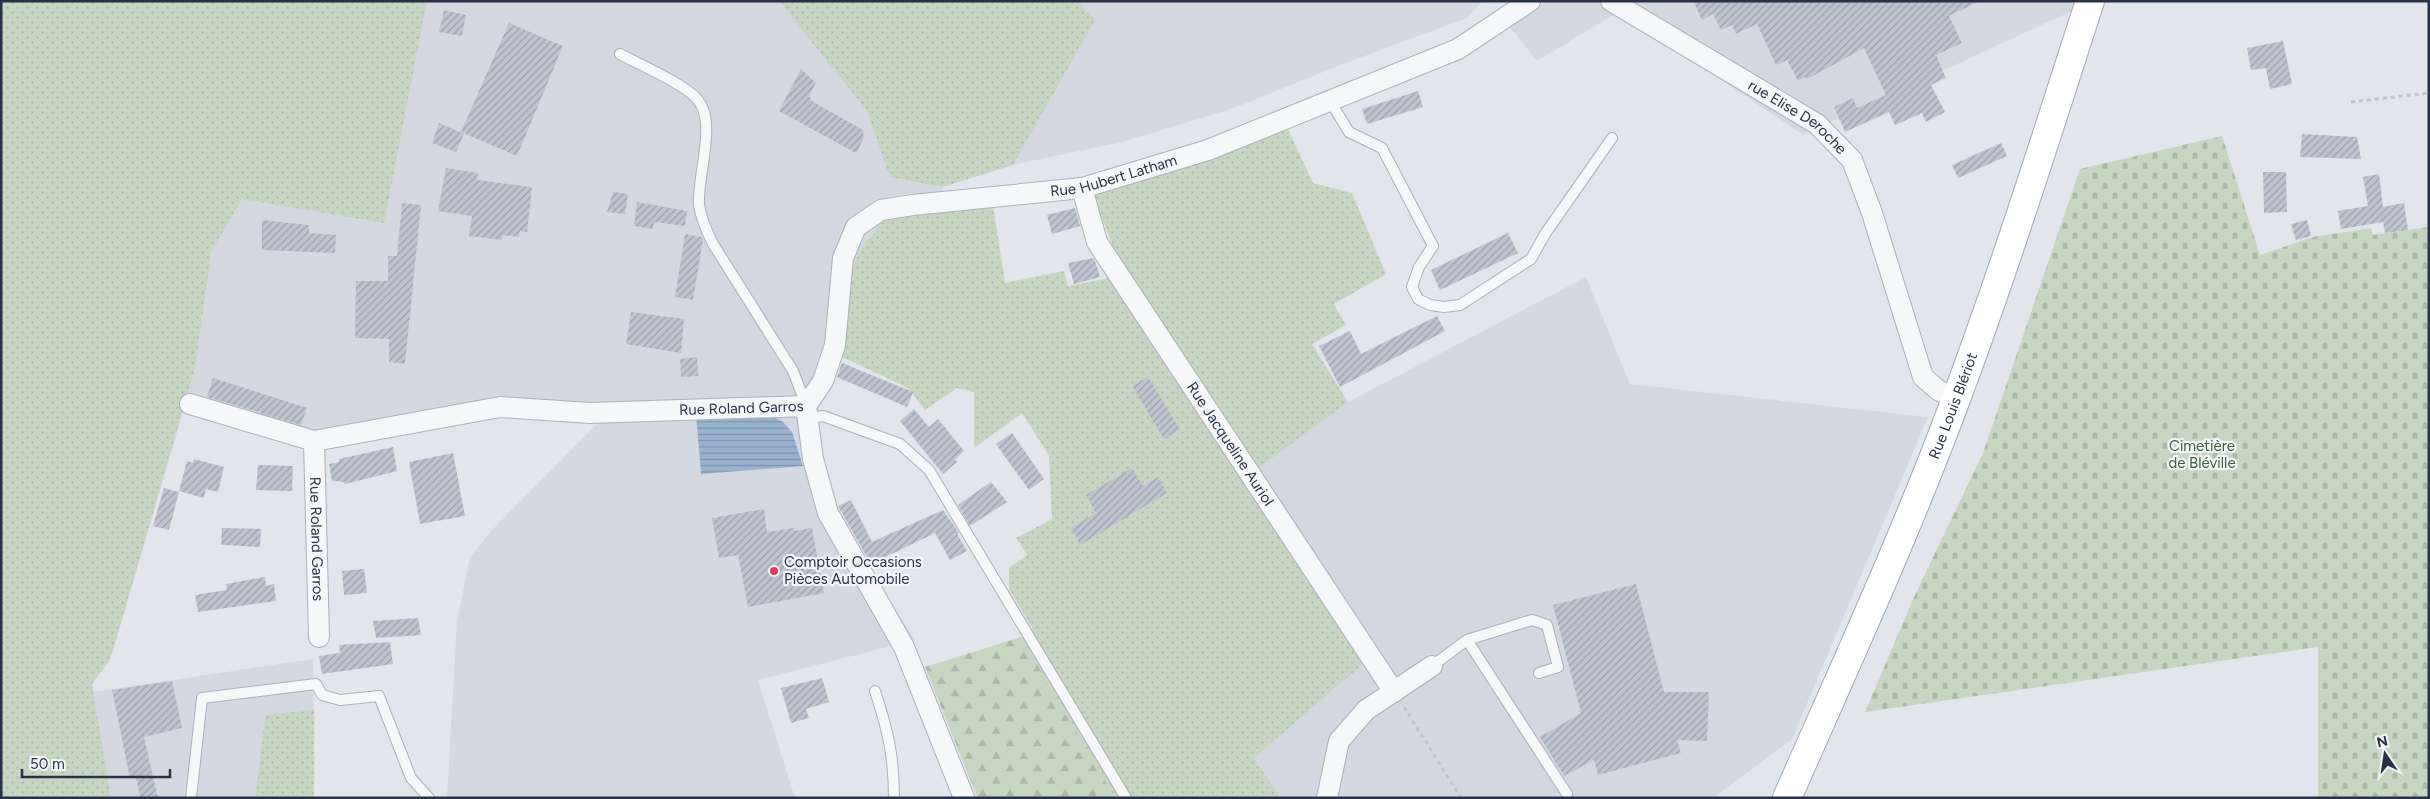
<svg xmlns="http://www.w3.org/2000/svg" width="2430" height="799" viewBox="0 0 2430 799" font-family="Figtree,sans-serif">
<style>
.built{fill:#d4d8e1}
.grass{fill:url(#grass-dots)}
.forest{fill:url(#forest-firs)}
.cemetery{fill:url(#cemetery-stones)}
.water{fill:url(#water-rules)}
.building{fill:url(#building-hatch)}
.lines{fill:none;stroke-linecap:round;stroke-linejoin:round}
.lane-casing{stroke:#aab0ba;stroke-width:12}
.street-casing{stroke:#aab0ba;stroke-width:22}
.primary-casing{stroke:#a0a9b9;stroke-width:30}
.path{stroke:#c0c4ca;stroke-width:3;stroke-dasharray:4 4;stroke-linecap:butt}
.lane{stroke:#f5f7f9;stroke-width:10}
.street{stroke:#f5f7f9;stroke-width:20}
.primary{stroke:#fff;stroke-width:28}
.poi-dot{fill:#dc3b52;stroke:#f2f5f9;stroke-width:2}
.labels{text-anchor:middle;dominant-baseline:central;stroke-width:4.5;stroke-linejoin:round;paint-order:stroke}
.street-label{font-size:15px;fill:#283246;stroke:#f2f5f9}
.park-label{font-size:15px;fill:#3c6334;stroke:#f2f5f9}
.poi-label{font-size:15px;fill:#283246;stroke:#f2f5f9;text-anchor:start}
</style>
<defs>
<pattern id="grass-dots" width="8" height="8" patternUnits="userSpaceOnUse" patternTransform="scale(1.25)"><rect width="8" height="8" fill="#c7d6c2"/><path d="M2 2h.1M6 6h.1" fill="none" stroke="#abb8a8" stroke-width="1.8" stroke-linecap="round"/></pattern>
<pattern id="forest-firs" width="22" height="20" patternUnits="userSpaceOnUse" patternTransform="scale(1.25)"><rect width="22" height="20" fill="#c7d6c2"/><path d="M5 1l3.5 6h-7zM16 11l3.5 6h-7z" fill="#abb8a8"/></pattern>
<pattern id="cemetery-stones" width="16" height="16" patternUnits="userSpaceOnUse" patternTransform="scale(1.25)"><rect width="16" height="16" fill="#c7d6c2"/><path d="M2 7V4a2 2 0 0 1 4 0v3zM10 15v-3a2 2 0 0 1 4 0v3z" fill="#abb8a8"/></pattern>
<pattern id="water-rules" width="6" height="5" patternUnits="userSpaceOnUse" patternTransform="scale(1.25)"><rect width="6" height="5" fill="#99b3cf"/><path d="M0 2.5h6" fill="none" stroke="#7d92aa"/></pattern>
<pattern id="building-hatch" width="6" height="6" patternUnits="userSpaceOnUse" patternTransform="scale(1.25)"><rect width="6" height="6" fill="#bec4cf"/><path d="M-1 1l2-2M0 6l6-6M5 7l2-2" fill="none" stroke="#9aa0aa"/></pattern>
</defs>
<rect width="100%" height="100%" fill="#e2e6ec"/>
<path class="built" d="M1 1H1483L1467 18 1343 64 1234 108 1122 142 1013 165 942 187 948 207 912 211 818 402 820 468 831 497 872 573 915 640 758 680 795 798H447L457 621 470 557 492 530 602 419 542 414 476 419 307 448 183 412 114 647 109 661 92 684 93 692 313 659 314 710 265 716 255 798H1Z
M1547 1H2075L2072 11 1803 135 1620 11 1537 61 1510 27Z
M1586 277 1630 384 1928 417 1792 739 1713 798H1281L1254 758 1364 663 1259 468 1348 402Z"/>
<path class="grass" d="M1 1H427L384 223 242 199 211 252 195 368 114 647 109 661 92 684 111 798H1Z
M779 1H1077L1095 20 1013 165 942 187 890 177 867 111Z
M1288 129 1313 183 1352 193 1386 274 1334 304 1346 325 1312 344 1348 402 1259 468 1364 663 1254 758 1281 798H1115L1021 637 1033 630 1009 589V568L1027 555 1016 538 1052 519 1049 456 1022 413 974 448V392L957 388 925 410 908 388 838 355 851 269 863 246 887 217 993 205 1005 283 1064 271 1068 286 1105 279 1122 270 1093 195Z
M314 710V798H255L265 715Z"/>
<path class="forest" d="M1021 637 1115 798H978L976 794 925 667Z"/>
<path class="cemetery" d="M2222 136 2260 255 2313 237 2371 228 2373 235 2429 227V798H2318V647L1865 712 1914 597 1983 453 2080 169Z"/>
<path class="water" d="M696 414 771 415 783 422 792 432 803 466 701 474Z"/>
<path class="building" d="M1693 1H1980L1949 16 1962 43 1936 55 1946 78 1931 85 1945 112 1926 122 1922 113 1895 125 1889 112 1845 132 1834 107 1853 98 1857 108 1886 95 1864 48 1807 79 1805 77 1798 81 1787 60 1776 65 1757 24 1736 34 1732 25 1721 30 1713 14 1702 20Z
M444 10 466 15 462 36 439 32Z
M509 23 563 46 517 156 461 132Z
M2283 41 2292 84 2270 89 2266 68 2251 70 2247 48Z
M801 69 816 83 809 96 811 98 810 100 863 130 864 138 856 153 779 111Z
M1418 91 1423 107 1367 124 1362 109Z
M439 123 464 134 456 152 432 143Z
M2302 134 2357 137 2361 159 2300 157Z
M2001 143 2007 156 1958 178 1952 165Z
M446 168 478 173 477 180 532 187 527 232 520 231 519 237 502 235V240L469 236 472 216 438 211Z
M2263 172H2286L2287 212 2264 213Z
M2379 174 2383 207 2404 203 2408 230 2385 233 2383 222 2341 229 2338 211 2368 206 2363 177Z
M613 192 628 194 625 214 607 212Z
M637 202 687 211 685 226 654 222 653 229 634 226Z
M402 203 421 205 405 364 389 362V339L355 338 356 281H388V256H397Z
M1075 208 1080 226 1052 234 1047 215Z
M262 220 309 225V233L336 235 335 253 262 250Z
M2307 220 2311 236 2296 240 2291 224Z
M1508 233 1518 253 1440 290 1431 270Z
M685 234 702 237 703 240 693 300 675 297Z
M1094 258 1100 277 1074 284 1068 263Z
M631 312 684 319 681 353 626 344Z
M1437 316 1445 331 1340 387 1319 346 1350 331 1361 354Z
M697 357 698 376 681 377 680 359Z
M842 363 913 392 907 407 837 377Z
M1148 377 1180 429 1164 439 1132 386Z
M213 378 307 408 301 425 260 413V408L259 412 207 397Z
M914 409 929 427 938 419 964 451 955 459 957 462 943 474 900 421Z
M1012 433 1044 479 1029 490 996 444Z
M393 447 397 471 345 484 344 482 332 481 329 464 339 462V459Z
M453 453 465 516 420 524 409 462Z
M194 459 224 467 218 492 206 489 204 498 179 491 187 461 193 463Z
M258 465 293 466 292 491 256 490Z
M1132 468 1143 486 1158 477 1167 493 1080 545 1071 528 1096 513 1086 495Z
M991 482 1007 502 970 526 958 505Z
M164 488 179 492 169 530 153 526Z
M851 500 872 542 943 510 959 533 957 534 967 551 950 560 935 533 871 564 839 508 838 506Z
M764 509 767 532 794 528V531L812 528 824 593 748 607 738 555 719 558 712 518Z
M222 528 261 529 260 547 221 545Z
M364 569 367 593 344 595 342 571Z
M265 577 266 586 274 584 276 601 198 612 195 595 227 590 226 584Z
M1636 584 1664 692H1709L1707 741 1677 740 1681 753 1598 775 1594 760 1564 776 1540 737 1581 713 1553 605Z
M418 618 421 635 376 638 373 621Z
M390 642 393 664 322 674 319 656 340 653 339 645Z
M822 678 829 702 806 709 809 718 791 723 781 688Z
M172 681 182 728 144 737 158 798H140L136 777 130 778 112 690Z"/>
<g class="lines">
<defs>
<path id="lane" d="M620 54C640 65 685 84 698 100 717 123 697 176 699 205 701 219 707 232 713 244L793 371 806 405
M1330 101 1349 132 1382 148 1433 246 1419 267 1412 287 1418 299 1430 305 1444 307 1460 305 1531 259 1545 234 1612 138
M808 418 823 416 900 444 929 470 1126 798
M1467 640 1567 794
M1432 666 1467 640 1532 620 1547 625 1558 667 1539 673
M875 691C888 731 894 756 894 798
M191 798 202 698 316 684 322 695 340 700 379 696 411 778 429 798"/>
<g id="street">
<path id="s1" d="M1611 1 1817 124 1852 160 1872 213 1923 377 1938 390 1956 399"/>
<path id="s2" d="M1082 188 1097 242 1394 692"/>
<path id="s3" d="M190 404 314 441 500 407 590 413 806 406 813 459 828 513 904 647 964 798"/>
<path id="s4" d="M806 406 823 381 835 345 843 258 856 227 881 210 913 205 1082 188 1208 150 1458 49 1530 1"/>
<path id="s5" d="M314 441 319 637"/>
<path d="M1327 798 1339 741 1366 710 1432 666"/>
</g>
<g id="primary">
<path id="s6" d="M1787 798C1845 666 1906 534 1956 399 2005 268 2047 134 2090 1"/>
</g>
</defs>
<use href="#lane" class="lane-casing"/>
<use href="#street" class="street-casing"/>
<use href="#primary" class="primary-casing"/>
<path class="path" d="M2351 102 2429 93
M1404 707 1461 798"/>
<use href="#lane" class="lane"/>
<use href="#street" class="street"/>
<use href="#primary" class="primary"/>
</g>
<circle class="poi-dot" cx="774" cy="571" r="5"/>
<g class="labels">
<g class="street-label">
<text stroke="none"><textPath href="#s1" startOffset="220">rue Elise Deroche</textPath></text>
<text stroke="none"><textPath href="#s4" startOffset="455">Rue Hubert Latham</textPath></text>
<text stroke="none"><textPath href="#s6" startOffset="426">Rue Louis Blériot</textPath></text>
<text stroke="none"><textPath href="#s3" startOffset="560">Rue Roland Garros</textPath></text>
<text stroke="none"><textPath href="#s2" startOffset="298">Rue Jacqueline Auriol</textPath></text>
<text stroke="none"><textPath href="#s5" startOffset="98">Rue Roland Garros</textPath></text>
</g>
<g class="park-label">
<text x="2202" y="446">Cimetière<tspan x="2202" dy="17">de Bléville</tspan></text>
</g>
<g class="poi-label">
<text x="784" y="562">Comptoir Occasions<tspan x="784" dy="17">Pièces Automobile</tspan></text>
</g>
</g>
<rect width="2430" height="799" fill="none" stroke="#283246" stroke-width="5"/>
<g transform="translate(2385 754) rotate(347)" stroke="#f2f5f9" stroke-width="4" paint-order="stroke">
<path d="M0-4L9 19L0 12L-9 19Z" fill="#283246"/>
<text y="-8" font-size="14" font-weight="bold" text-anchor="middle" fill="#283246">N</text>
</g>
<path d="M22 769v8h148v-8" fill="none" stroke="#283246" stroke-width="2.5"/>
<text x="30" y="769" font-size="15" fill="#283246" stroke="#f2f5f9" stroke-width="4" paint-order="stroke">50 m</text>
</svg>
